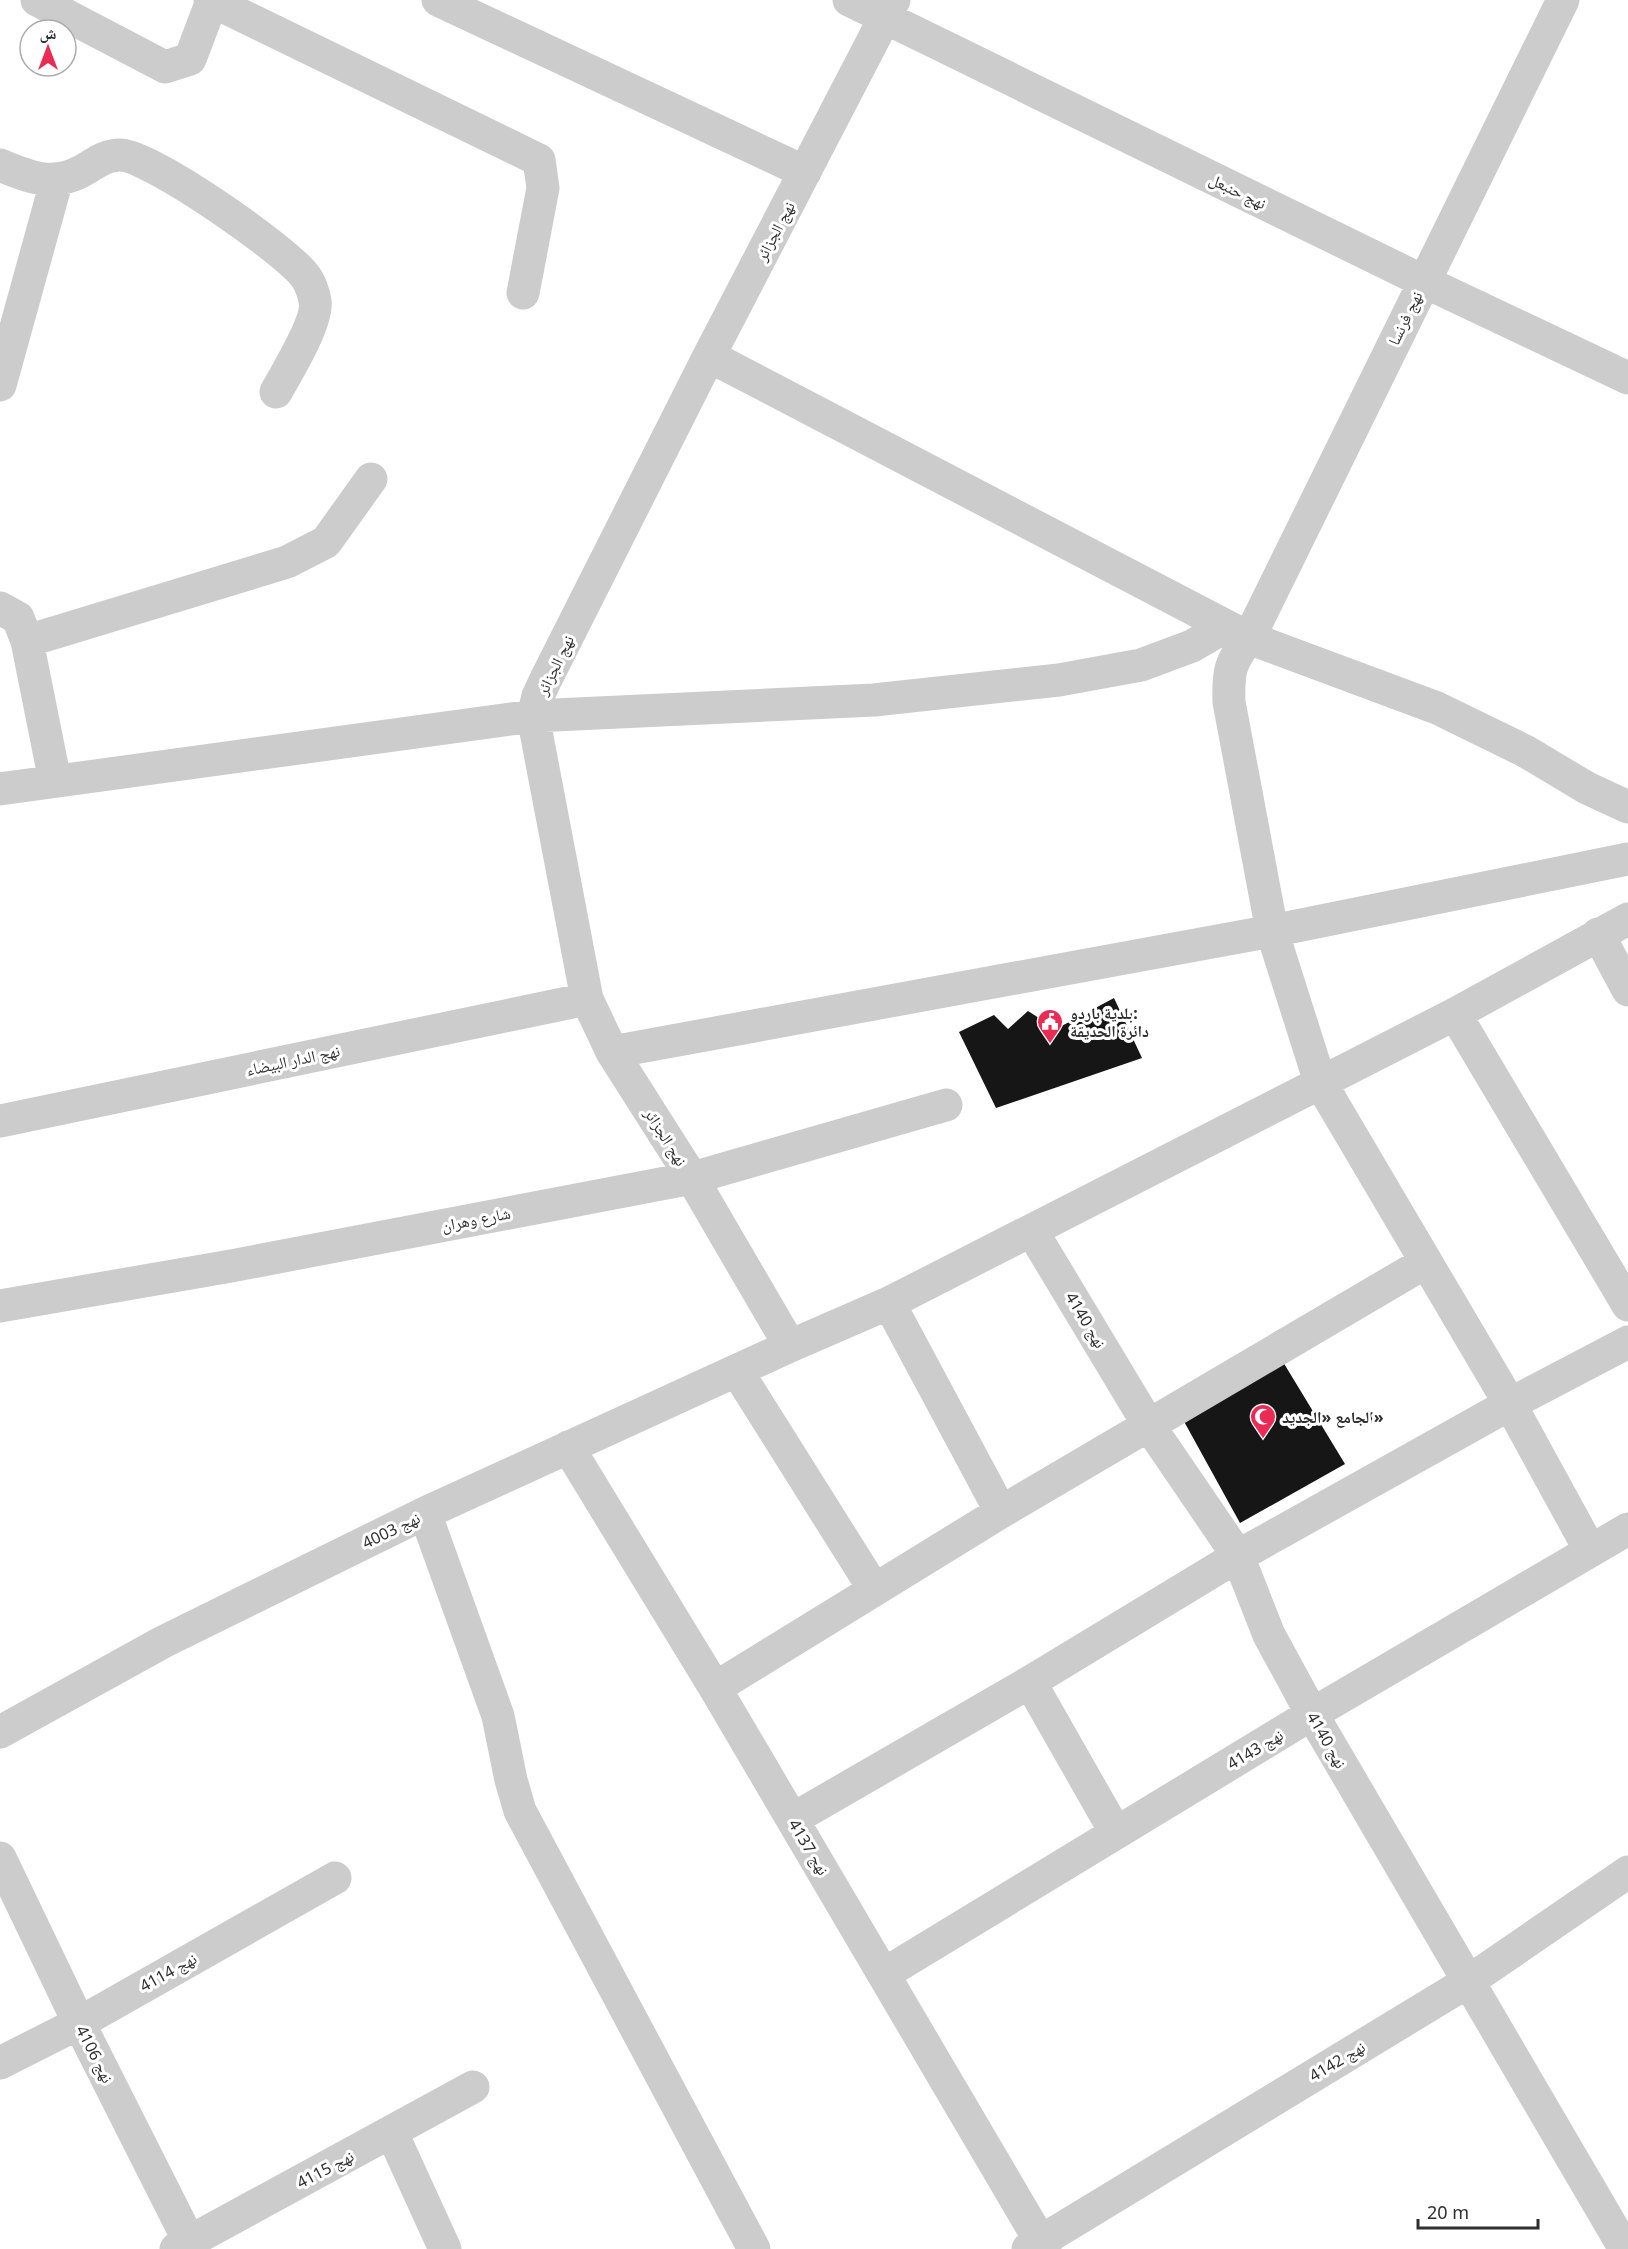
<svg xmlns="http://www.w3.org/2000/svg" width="1628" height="2249" viewBox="0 0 1628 2249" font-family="'Noto Sans','Noto Naskh Arabic',sans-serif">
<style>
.building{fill:#161616}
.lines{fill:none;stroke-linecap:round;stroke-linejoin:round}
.minor{stroke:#ccc;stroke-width:33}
.labels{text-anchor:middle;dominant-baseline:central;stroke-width:6;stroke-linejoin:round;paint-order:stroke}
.street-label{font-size:16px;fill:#2f2f2f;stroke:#fff}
.poi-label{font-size:16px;font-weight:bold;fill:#2f2f2f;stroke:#fff;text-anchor:start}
</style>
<rect width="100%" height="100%" fill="#fff"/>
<path class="building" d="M1114 998 1142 1058 996 1108 959 1032 994 1015 1008 1029 1028 1011 1056 1029Z
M1280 1357 1345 1464 1240 1523 1181 1416Z"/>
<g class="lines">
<path class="minor" d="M37 0 165 67 190 59 212 1
M210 0 539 160 543 188 523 293
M438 0 805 172
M849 0 1423 281 1628 378
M1563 0 1249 638C1230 662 1228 671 1229 702L1272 931 1320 1082 1510 1404 1590 1550
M0 165C28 177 53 187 82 171 95 164 104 155 120 155 150 155 286 250 305 276 310 282 314 294 315 301 319 320 286 374 276 392
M709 356 1249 638 1437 708 1525 751 1587 788 1628 807
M0 385 57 179
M0 608 18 618 27 641 55 781
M27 641 287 562 326 542 371 479
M0 789 533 716 874 700 1059 680 1141 665 1192 646 1226 626
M1598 934 1628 990
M1455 1014 1628 1305
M612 1052 1272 931 1628 859
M0 1121 587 999
M1032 1231 1148 1424 1238 1556 1269 1635 1312 1714 1625 2249
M889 1303 1001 1512
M0 1306 231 1266 692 1178 946 1105
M790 1346 692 1178 612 1052 587 999 533 716 538 696 546 679 709 356 894 0
M737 1371 874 1589
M568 1447 715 1688 1045 2249
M425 1513 498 1716 511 1780 520 1811 754 2249
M1030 1682 1116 1833
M715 1688 1001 1512 1426 1262
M0 1732 163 1642 425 1513 790 1346 889 1303 1455 1014 1628 919
M793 1819 1030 1682 1238 1556 1510 1404 1628 1342
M0 1858 79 2023 193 2249
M884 1974 1312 1714 1628 1529
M0 2063 79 2023 335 1878
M392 2133 445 2249
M176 2249 473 2087
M1028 2249 1469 1981 1628 1872"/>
</g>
<defs>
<symbol id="civic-pin" viewBox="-11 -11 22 30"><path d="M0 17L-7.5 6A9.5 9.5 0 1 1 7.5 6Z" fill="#ea2c55" stroke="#fff"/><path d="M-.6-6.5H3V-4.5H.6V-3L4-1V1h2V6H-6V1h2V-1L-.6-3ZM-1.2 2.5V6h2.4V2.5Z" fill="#fff"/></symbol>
<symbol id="mosque-pin" viewBox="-11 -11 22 30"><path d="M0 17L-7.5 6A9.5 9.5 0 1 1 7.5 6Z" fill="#ea2c55" stroke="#fff"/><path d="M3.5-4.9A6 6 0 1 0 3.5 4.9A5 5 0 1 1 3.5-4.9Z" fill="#fff"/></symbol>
</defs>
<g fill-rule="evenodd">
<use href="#civic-pin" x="1035" y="1007" width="30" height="40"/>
<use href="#mosque-pin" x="1248" y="1402" width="30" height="40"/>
</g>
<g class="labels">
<g class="street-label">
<text transform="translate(1238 191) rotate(26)">نهج حنبعل</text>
<text transform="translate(775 231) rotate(-62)">نهج الجزائر</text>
<text transform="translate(1405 318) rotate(-64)">نهج فرنسا</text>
<text transform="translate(555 665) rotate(-64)">نهج الجزائر</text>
<text transform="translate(293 1060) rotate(-12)">نهج الدار البيضاء</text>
<text transform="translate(666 1137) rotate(58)">نهج الجزائر</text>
<text transform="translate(476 1219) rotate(-11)">شارع وهران</text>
<text transform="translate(1086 1320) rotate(59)">نهج 4140</text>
<text transform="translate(391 1530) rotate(-26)">نهج 4003</text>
<text transform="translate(1327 1740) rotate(60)">نهج 4140</text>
<text transform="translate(1255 1749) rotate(-31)">نهج 4143</text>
<text transform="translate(809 1847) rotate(59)">نهج 4137</text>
<text transform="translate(168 1972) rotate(-29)">نهج 4114</text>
<text transform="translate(95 2054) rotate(63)">نهج 4106</text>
<text transform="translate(1337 2061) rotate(-31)">نهج 4142</text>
<text transform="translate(325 2169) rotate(-28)">نهج 4115</text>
</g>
<g class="poi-label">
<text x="1070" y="1013">بلدية باردو:<tspan x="1070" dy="18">دائرة الحديقة</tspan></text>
<text x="1282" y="1417">الجامع «الجديد»</text>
</g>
</g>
<g transform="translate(48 48)"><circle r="28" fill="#ffffff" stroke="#acacac" stroke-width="1.5"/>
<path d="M0-4.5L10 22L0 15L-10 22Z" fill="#ea2c55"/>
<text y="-9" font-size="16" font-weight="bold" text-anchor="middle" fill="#2f2f2f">ش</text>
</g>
<path d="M1418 2219v9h120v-9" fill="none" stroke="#2f2f2f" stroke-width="3"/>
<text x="1427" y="2219" font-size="18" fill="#2f2f2f" stroke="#ffffff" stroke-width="4.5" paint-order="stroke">20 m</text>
</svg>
